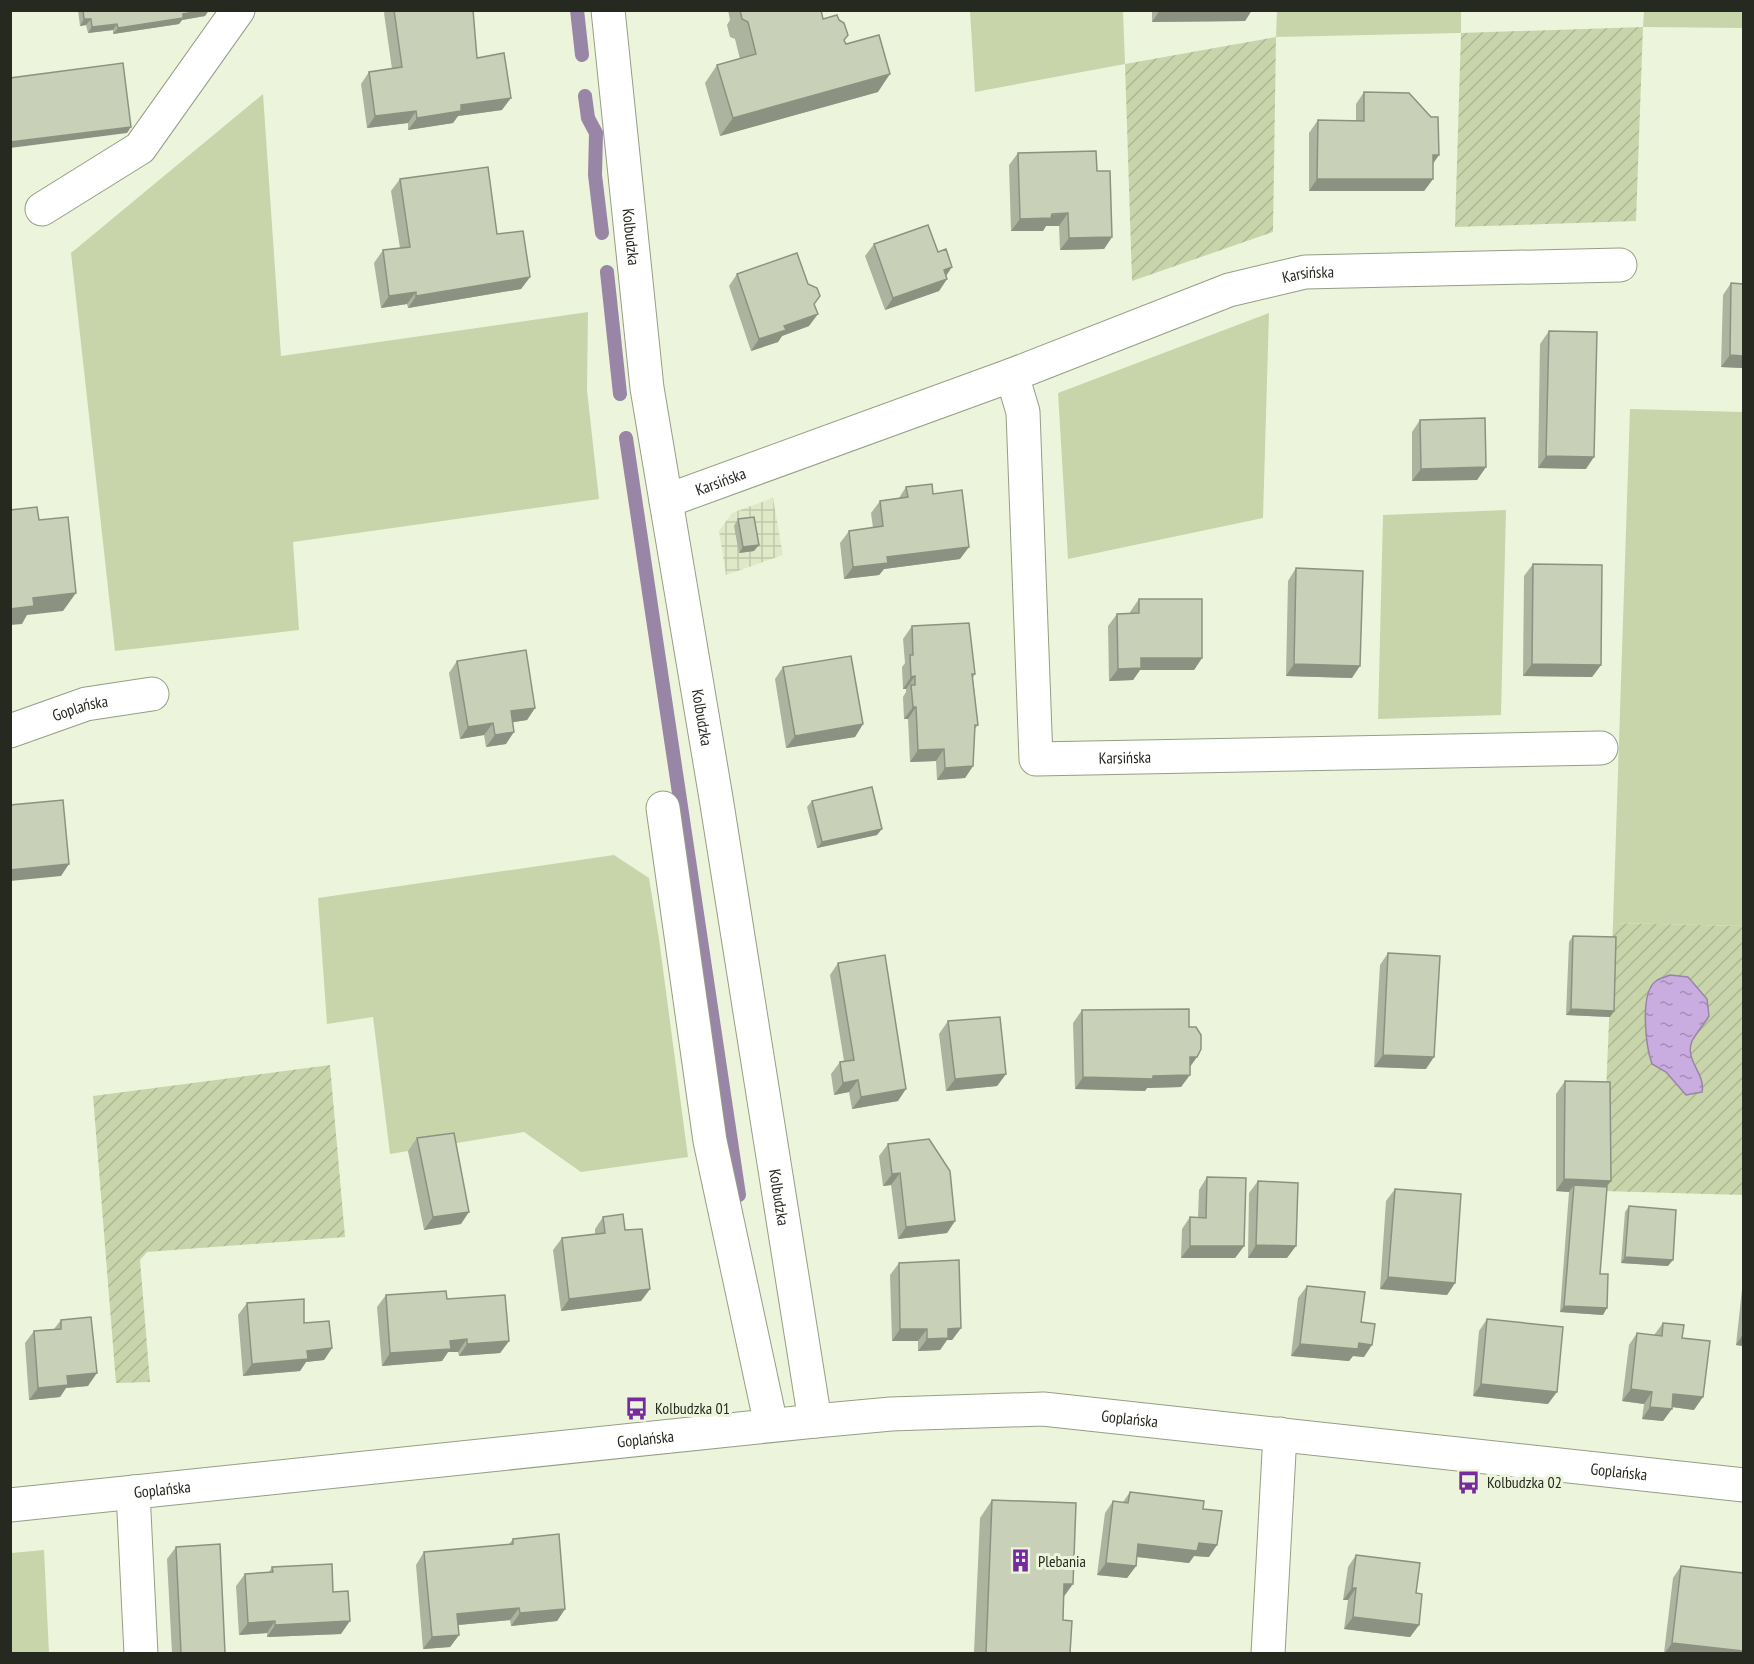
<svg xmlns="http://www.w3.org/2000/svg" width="1754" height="1664" viewBox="0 0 1754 1664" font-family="'PT Sans Narrow',sans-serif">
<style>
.industrial{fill:url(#industrial-grid)}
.grass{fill:#c8d5aa}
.garden{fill:url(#garden-furrows)}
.water{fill:url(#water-ripples);stroke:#9985a6;stroke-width:1.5}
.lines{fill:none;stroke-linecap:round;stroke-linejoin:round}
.stream{stroke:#9985a6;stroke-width:14}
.minor-casing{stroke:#969d86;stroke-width:35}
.minor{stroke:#fff;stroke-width:33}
.wall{fill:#acb39e}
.shaded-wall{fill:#8c9281}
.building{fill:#c8d0b8;stroke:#8c9281;stroke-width:1.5}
.labels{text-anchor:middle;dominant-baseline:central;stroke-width:6;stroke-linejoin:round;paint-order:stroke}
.street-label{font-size:16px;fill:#262920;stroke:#ecf5db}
.poi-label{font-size:16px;fill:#262920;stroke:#ecf5db;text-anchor:start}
</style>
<defs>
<pattern id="industrial-grid" width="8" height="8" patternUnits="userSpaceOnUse" patternTransform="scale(1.5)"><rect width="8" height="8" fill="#dfe9c8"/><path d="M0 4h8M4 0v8" fill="none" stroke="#bfc8ac"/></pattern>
<pattern id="garden-furrows" width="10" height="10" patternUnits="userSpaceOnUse" patternTransform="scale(1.5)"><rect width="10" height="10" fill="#c8d5aa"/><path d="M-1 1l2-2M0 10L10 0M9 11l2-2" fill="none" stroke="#acb792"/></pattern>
<pattern id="water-ripples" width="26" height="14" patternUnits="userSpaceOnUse" patternTransform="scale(1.5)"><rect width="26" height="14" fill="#caade0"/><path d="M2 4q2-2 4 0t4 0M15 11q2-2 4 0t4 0" fill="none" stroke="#a48db5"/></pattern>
</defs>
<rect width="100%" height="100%" fill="#ecf5db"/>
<path class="industrial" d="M773 498 783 555 726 575 719 531 732 513Z"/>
<path class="grass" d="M970 11H1123L1125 64 975 92Z
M1277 11H1461V33L1276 37Z
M1644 11H1743V28L1643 27Z
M263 94 281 356 588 312 587 390 599 499 293 542 299 630 115 651 71 253Z
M1269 313 1263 518 1068 559 1058 393Z
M1630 409 1743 412V926L1613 923Z
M1506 510 1501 715 1378 719 1383 515Z
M614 855 649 878 659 939 688 1157 581 1172 524 1132 390 1154 373 1017 327 1024 318 898Z
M44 1550 49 1653H11V1553Z"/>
<path class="garden" d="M1643 27 1636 221 1455 227 1461 33Z
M1276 37 1273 232 1132 281 1125 64Z
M1613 923 1743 926V1195L1602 1191Z
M330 1065 345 1237 147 1252 140 1260 150 1382 116 1383 93 1096Z"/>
<path class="water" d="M1670 975 1688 977 1707 999 1709 1016C1704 1024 1697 1032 1692 1041 1684 1060 1706 1074 1702 1092L1686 1095 1666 1072 1652 1064C1646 1047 1639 993 1656 981 1660 978 1666 977 1670 975Z"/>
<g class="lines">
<path class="stream" d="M577 10 582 55
M585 96 588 118 596 133 595 175 602 233
M607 272 620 394
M626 438 739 1195"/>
<defs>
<g id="minor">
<path id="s1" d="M608 10 647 388 716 798 815 1421"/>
<path d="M42 209 140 148 238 10"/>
<path id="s2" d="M1012 375 1229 290 1305 272 1620 265"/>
<path id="s3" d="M666 501 1012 375 1023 412 1036 759 1601 748"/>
<path id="s4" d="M10 731 86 704 152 694"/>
<path d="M663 808 710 1141 771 1425"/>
<path d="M133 1492 141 1654"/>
<path id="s5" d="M10 1505 815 1421 891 1414 1043 1409 1744 1485"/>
<path d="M1268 1654 1280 1434"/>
</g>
</defs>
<use href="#minor" class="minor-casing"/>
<use href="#minor" class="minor"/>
</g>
<path class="wall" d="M78 10H209L205 16 182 20 179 24 113 34V30L88 33 86 25 80 26Z
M386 10H473L477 58 502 110 458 116 453 123 408 130V123L367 128 361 84 369 72 392 69 384 13Z
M728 10H821L823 19 844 40 878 92 720 136 705 83 717 65 740 59 735 39 730 37 727 25 730 20Z
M1152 10H1252L1245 21 1152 22Z
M1364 92 1439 155 1433 164V179L1424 191H1309V133L1318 120 1356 121V104Z
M1018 153 1097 171 1112 237 1104 249 1060 250 1059 226H1046L1043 231H1011L1009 165Z
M400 179 497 234 530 277 521 289 408 308 407 304 381 308 374 263 383 250 400 248 391 191Z
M874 244 938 252 947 279 939 291 885 310 865 256Z
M737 274 814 304 809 326 782 336 778 342 751 351 729 286Z
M1731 283 1743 368 1721 367 1723 295Z
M1549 331 1586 469 1538 468 1540 344Z
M1420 420 1486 467 1477 480 1412 481V432Z
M906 487 933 494 960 559 884 569 879 575 844 579 840 543 849 531 873 528 871 513 880 501 899 498Z
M738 519 754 551 739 553 734 526Z
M1533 564 1601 665 1592 677 1523 676 1524 576Z
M1296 568 1352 678 1286 676 1288 581Z
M1139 599 1202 658 1194 670H1140L1133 680 1109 681 1108 626 1117 614H1130V612Z
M912 626 975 674 973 678 978 725 974 730 973 766 965 778 937 780 936 761 910 762 908 719H904L903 697 906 692V689H903L902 667 905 663 903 639Z
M457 661 535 708 527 720 513 722 506 744 486 747 484 735 460 739 449 673Z
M783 667 863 724 855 737 786 748 775 679Z
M812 801 877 835 817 848 807 807Z
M1573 936 1614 1011 1610 1017 1566 1015 1569 942Z
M1388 953 1426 1069 1374 1067 1380 965Z
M838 963 898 1101 852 1109 849 1092 834 1095 831 1074 840 1062 844 1061 830 975Z
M1082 1010 1189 1027 1197 1057 1190 1067 1181 1087 1147 1088 1145 1091 1075 1089 1073 1023Z
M948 1021 1006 1074 997 1086 946 1091 939 1034Z
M1565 1081 1607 1187 1600 1274 1603 1315 1560 1312 1569 1192 1556 1191V1094Z
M417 1138 461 1224 424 1230 408 1151Z
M888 1144 955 1221 947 1233 898 1239 891 1185 883 1186 879 1156Z
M1207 1177 1244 1246 1235 1258H1181L1182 1229 1190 1217H1198L1199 1190Z
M1258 1181 1287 1258H1248L1249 1193Z
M1395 1189 1455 1283 1447 1295 1380 1289 1386 1201Z
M1629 1206 1668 1266 1621 1263 1625 1212Z
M603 1217 625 1230 650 1289 641 1301 561 1311 553 1250 562 1238 595 1234V1229Z
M899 1263 961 1328 952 1340H947L940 1350 918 1351V1341H892L890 1275Z
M1743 1280V1346L1736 1345Z
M1307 1286 1361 1322 1364 1357 1353 1356 1349 1361 1291 1356 1298 1298Z
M386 1295 447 1299 509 1341 500 1353 459 1356 458 1352H448L442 1361 382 1366 377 1307Z
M247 1303 304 1323 332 1348 324 1360 306 1362 300 1371 243 1376 238 1315Z
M1487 1319 1548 1404 1473 1396 1479 1331Z
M61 1320 88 1386 66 1388 60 1397 29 1400 25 1343 34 1331 54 1329Z
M1663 1323 1682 1338 1694 1410 1672 1407 1663 1421 1642 1419 1644 1404 1622 1401 1629 1345 1637 1333 1654 1335Z
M1130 1492 1203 1509 1209 1557 1194 1556 1189 1563 1137 1557 1136 1566 1127 1578 1097 1575 1105 1513 1113 1501 1123 1502Z
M992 1500 1064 1597 1063 1620 1070 1653H974L980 1518Z
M513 1539 565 1609 557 1621 511 1626 510 1620 458 1625 459 1635 450 1647 423 1649 416 1565 424 1552 509 1544Z
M176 1547 225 1653H172L167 1559Z
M1356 1555 1416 1593 1419 1625 1410 1637 1344 1629 1348 1600H1343L1348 1567Z
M1681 1566 1743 1653H1664L1673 1578Z
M272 1567 333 1592 341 1634 267 1637V1633L239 1635 236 1586 245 1574 269 1572Z"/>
<path class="shaded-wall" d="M209 10 205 16 182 20 179 24 113 34 118 28 183 14Z
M1160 10H1252L1245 21 1152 22Z
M84 19H91L86 25 80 26Z
M117 24 113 30 88 33 92 27Z
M890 74 878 92 720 136 733 118Z
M511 98 502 110 458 116 453 123 408 130 417 118 461 105Z
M416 111 408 123 367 128 375 116Z
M131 127 127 133 10 148V142Z
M1433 155H1439L1430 167Z
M1317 179H1433L1424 191H1309Z
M1068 213 1059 226H1046L1043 231H1011L1020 219Z
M1112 237 1104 249 1060 250 1069 238Z
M952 267 944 279V270Z
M530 277 521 289 408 308 416 296Z
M947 279 939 291 885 310 893 298Z
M416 292 407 304 381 308 389 296Z
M818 314 809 326 782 336 778 342 751 351 759 339 784 326Z
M1730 355 1743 356V368L1721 367Z
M1546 456 1594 457 1586 469 1538 468Z
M1486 467 1477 480 1412 481 1421 469Z
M759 545 754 551 739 553 743 547Z
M969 547 960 559 884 569 879 575 844 579 853 567 887 557Z
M76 593 63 611 27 615 22 624 10 625V609L33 598Z
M1141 658H1202L1194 670H1140L1133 680 1109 681 1118 669Z
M1294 664 1360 666 1352 678 1286 676Z
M1532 664 1601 665 1592 677 1523 676Z
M915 676 906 689H903L911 677Z
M913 707H916L908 719H904Z
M535 708 527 720 502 724 511 711Z
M493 723 484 735 460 739 468 727Z
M863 724 855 737 786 748 795 736Z
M514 732 506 744 486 747 495 735Z
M944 749 936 761 910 762 918 750Z
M973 766 965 778 937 780 945 768Z
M882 829 877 835 817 848 822 842Z
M69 864 61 876 10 881V870Z
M1571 1009 1614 1011 1610 1017 1566 1015Z
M1383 1055 1434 1057 1426 1069 1374 1067Z
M1190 1057H1197L1188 1069Z
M1006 1074 997 1086 946 1091 955 1079Z
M1190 1075 1181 1087 1147 1088 1145 1091 1075 1089 1083 1077Z
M858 1080 849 1092 834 1095 843 1083Z
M906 1089 898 1101 852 1109 861 1097Z
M900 1173 891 1185 883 1186 892 1174Z
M1564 1179 1611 1181 1602 1193 1574 1185 1569 1192 1556 1191Z
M469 1212 461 1224 424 1230 433 1217Z
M955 1221 947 1233 898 1239 906 1227Z
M1256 1245 1296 1246 1287 1258H1248Z
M1190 1246H1244L1235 1258H1181Z
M1625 1257 1673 1260 1668 1266 1621 1263Z
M1388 1277 1455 1283 1447 1295 1380 1289Z
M650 1289 641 1301 561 1311 569 1299Z
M1564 1306 1607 1308 1603 1315 1560 1312Z
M961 1328 952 1340H947L940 1350 918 1351 927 1339 948 1329Z
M900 1329H927L918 1341H892Z
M1743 1334V1346L1736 1345Z
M467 1339 458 1352H448L442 1361 382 1366 390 1353 450 1341Z
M509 1341 500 1353 459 1356 467 1344Z
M1359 1343 1372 1345 1364 1357 1353 1356 1349 1361 1291 1356 1300 1344Z
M332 1348 324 1360 306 1362 300 1371 243 1376 252 1364 307 1351Z
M97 1373 88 1386 66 1388 60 1397 29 1400 38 1388 67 1376Z
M1481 1384 1557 1392 1548 1404 1473 1396Z
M1631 1389 1652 1392 1644 1404 1622 1401Z
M1673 1394 1703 1397 1694 1410 1665 1406Z
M1650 1407 1672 1409 1663 1421 1642 1419Z
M1199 1543 1217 1545 1209 1557 1194 1556 1189 1563 1129 1556 1138 1544Z
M1106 1563 1136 1566 1127 1578 1097 1575Z
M1064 1584H1073L1060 1602Z
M1352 1588H1356L1348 1600H1343Z
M519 1608 510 1620 448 1626 457 1614Z
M565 1609 557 1621 511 1626 520 1613Z
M1353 1617 1419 1625 1410 1637 1344 1629Z
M275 1621 267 1633 239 1635 248 1623Z
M350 1621 341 1634 267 1637 275 1625Z
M459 1635 450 1647 423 1649 432 1637Z
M1672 1643 1743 1651V1653H1665Z"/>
<path class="building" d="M83 10H207L183 14V18L118 28 117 24 92 27 91 19H84Z
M394 10H473L477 58 504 53 511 98 461 105V111L417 118 416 111 375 116 369 72 402 67Z
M740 10H821L823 19 837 15 839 20 844 23 848 35 844 40 846 44 879 35 890 74 733 118 717 65 756 54 748 22 742 19Z
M123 63 131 127 10 142V78Z
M1364 92 1409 93 1431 117H1438L1439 155H1433V179H1317L1318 120 1364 121Z
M1096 151 1097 171H1110L1112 237 1069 238 1068 213 1052 214 1051 218 1020 219 1018 153Z
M488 167 497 234 523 231 530 277 416 296V292L389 296 383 250 410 247 400 179Z
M928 225 938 252 946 249 952 267 944 270 947 279 893 298 874 244Z
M797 253 808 284 817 288 820 296 814 304 818 314 784 326 786 330 759 339 737 274Z
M1731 283 1743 284V356L1730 355Z
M1549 331 1597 332 1594 457 1546 456Z
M1485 418 1486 467 1421 469 1420 420Z
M932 484 933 494 962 490 969 547 887 557 888 563 853 567 849 531 883 526 880 501 908 497 906 487Z
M37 507 39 520 68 517 76 593 33 598 34 606 10 609V510Z
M754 517 759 545 743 547 738 519Z
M1533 564 1602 565 1601 665 1532 664Z
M1296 568 1363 571 1360 666 1294 664Z
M1139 599H1202V658H1141V668L1118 669 1117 614 1139 613Z
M969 623 975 674H972L978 725H975L973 766 945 768 944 749 918 750 916 707H913L911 685H915V676L911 677 910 655H913L912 626Z
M526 650 535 708 511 711 514 732 495 735 493 723 468 727 457 661Z
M851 656 863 724 795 736 783 667Z
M872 787 882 829 822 842 812 801Z
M63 800 69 864 10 870V805Z
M1573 936 1616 937 1614 1011 1571 1009Z
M1388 953 1440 956 1434 1057 1383 1055Z
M885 955 906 1089 861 1097 858 1080 843 1083 840 1062 854 1060 838 963Z
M1189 1009V1027H1196L1201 1035V1049L1197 1057H1190V1075L1153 1076V1079L1083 1077 1082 1010Z
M1000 1017 1006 1074 955 1079 948 1021Z
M1565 1081 1610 1082 1611 1181 1564 1179Z
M454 1133 469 1212 433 1217 417 1138Z
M929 1139 950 1171 955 1221 906 1227 900 1173 892 1174 888 1144Z
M1207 1177 1246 1178 1244 1246H1190V1217L1206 1218Z
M1258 1181 1298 1183 1296 1246 1256 1245Z
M1574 1185 1607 1187 1600 1274H1608L1607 1308 1564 1306Z
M1395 1189 1461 1194 1455 1283 1388 1277Z
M1629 1206 1676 1210 1673 1260 1625 1257Z
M623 1214 625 1230 642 1229 650 1289 569 1299 562 1238 605 1233 603 1217Z
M959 1260 961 1328 948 1329V1338L927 1339V1329H900L899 1263Z
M1307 1286 1365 1292 1361 1322 1375 1324 1372 1345 1359 1343 1358 1349 1300 1344Z
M446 1291 447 1299 505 1295 509 1341 467 1344V1339L450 1341 451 1349 390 1353 386 1295Z
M304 1299V1323L329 1321 332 1348 307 1351 308 1359 252 1364 247 1303Z
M91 1317 97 1373 67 1376 68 1385 38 1388 34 1331 61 1329V1320Z
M1487 1319 1563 1327 1557 1392 1481 1384Z
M1663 1323 1684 1325 1682 1338 1710 1341 1703 1397 1673 1394 1672 1409 1650 1407 1652 1392 1631 1389 1637 1333 1662 1336Z
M1130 1492 1204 1501 1203 1509 1222 1511 1217 1545 1199 1543 1197 1551 1138 1544 1136 1566 1106 1563 1113 1501 1128 1503Z
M992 1500 1076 1503 1073 1584H1064L1063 1620 1072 1621 1070 1653H986Z
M559 1534 565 1609 520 1613 519 1608 457 1614 459 1635 432 1637 424 1552 513 1544V1539Z
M220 1544 225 1653H181L176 1547Z
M1356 1555 1420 1563 1416 1593 1422 1594 1419 1625 1353 1617 1356 1588H1352Z
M332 1564 333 1592 348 1591 350 1621 275 1625V1621L248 1623 245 1574 273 1572 272 1567Z
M1681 1566 1743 1573V1651L1672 1643Z"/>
<defs>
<symbol id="bus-bare" viewBox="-9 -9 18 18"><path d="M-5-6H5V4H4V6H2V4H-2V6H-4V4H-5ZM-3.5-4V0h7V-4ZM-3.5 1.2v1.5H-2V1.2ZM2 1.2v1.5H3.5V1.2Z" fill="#752b9e" stroke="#ecf5db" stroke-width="2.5" paint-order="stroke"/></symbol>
<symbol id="building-bare" viewBox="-9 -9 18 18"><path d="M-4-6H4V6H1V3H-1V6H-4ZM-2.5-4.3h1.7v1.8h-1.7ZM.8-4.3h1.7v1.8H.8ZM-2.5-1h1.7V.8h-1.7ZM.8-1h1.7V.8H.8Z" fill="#752b9e" stroke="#ecf5db" stroke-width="2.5" paint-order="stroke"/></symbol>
</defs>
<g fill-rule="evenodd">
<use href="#bus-bare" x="620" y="1392" width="33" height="33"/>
<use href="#bus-bare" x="1452" y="1466" width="33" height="33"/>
<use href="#building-bare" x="1004" y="1544" width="33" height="33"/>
</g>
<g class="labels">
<g class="street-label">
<text stroke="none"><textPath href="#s1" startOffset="228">Kolbudzka</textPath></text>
<text stroke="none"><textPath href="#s2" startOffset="314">Karsińska</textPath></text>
<text stroke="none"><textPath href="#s3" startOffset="58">Karsińska</textPath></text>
<text stroke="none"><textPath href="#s4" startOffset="74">Goplańska</textPath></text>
<text stroke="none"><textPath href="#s1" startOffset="714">Kolbudzka</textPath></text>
<text stroke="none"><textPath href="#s3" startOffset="843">Karsińska</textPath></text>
<text stroke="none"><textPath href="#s1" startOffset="1200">Kolbudzka</textPath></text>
<text stroke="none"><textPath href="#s5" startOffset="1125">Goplańska</textPath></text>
<text stroke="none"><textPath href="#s5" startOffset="639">Goplańska</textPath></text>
<text stroke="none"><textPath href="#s5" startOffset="1617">Goplańska</textPath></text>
<text stroke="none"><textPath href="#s5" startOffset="153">Goplańska</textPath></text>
</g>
<g class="poi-label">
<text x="655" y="1408">Kolbudzka 01</text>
<text x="1487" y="1482">Kolbudzka 02</text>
<text x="1038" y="1561">Plebania</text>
</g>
</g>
<rect width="1754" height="1664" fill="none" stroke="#262920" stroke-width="24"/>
</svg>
